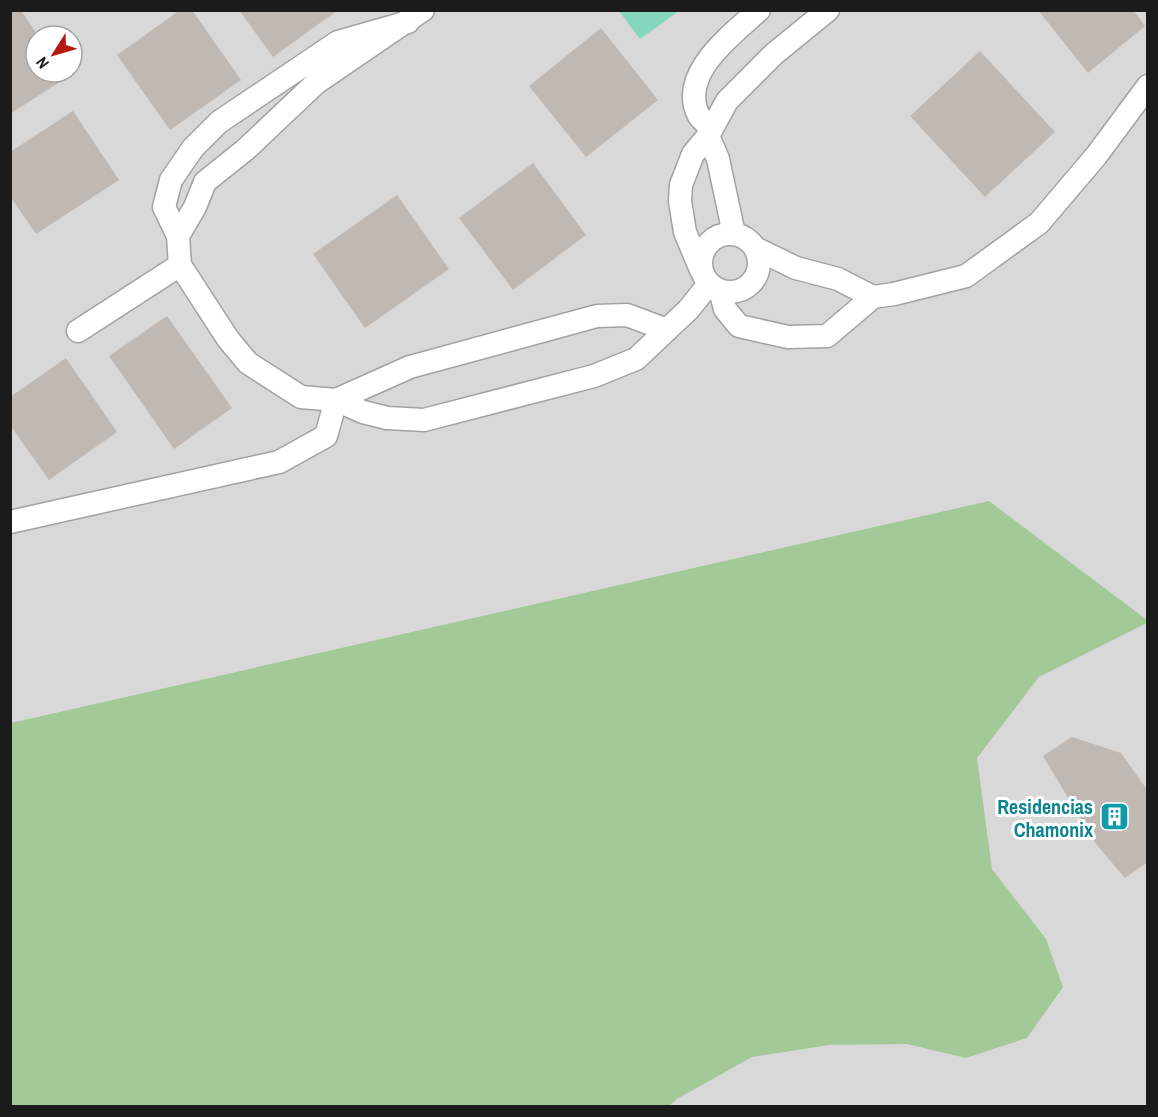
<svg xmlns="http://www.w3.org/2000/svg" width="1158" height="1117" viewBox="0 0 1158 1117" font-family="'Archivo Narrow',sans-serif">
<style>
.residential{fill:#d9d8d8;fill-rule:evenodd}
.forest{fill:#a4c999}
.pitch{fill:#84d7bc}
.building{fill:#c0b8b2}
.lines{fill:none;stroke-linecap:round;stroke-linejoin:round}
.minor-casing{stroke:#a2a2a2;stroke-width:25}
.minor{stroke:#fff;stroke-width:22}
.labels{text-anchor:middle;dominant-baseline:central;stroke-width:6;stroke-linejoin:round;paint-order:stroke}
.culture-label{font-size:20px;font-weight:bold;fill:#0d838f;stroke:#fff;text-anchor:end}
</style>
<rect width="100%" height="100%" fill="#ece9e2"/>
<path class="residential" d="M11 11H1147V1106H11ZM36 36H72V72H36Z"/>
<path class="forest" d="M989 501 1147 620V623L1039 677 977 758 992 869 1046 939 1063 987 1027 1038 966 1058 907 1044 829 1045 752 1057 677 1099 669 1106H11V723Z"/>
<path class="pitch" d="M619 11H679L640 39Z"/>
<path class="building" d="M21 10 38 36H36V72H61L66 78 10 114V11Z
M180 10H192L241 80 170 130 117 55Z
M239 10H338L273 57Z
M1038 10H1133L1145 26 1088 73Z
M601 28 658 100 586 157 529 86Z
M980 51 1055 132 985 197 910 116Z
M73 111 119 180 36 234 10 196V152Z
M533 163 586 235 513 290 459 218Z
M397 195 449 269 365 328 313 254Z
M167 316 232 408 174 449 109 356Z
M66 358 117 432 49 480 10 425V397Z
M1072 737 1121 753 1148 791V862L1125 878 1096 844 1043 756Z"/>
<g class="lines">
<defs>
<path id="minor" d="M408 22 338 42 219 122 193 148 171 180 164 207 178 236 180 265 228 339 248 363 301 397 336 400 363 412 387 418 424 420 594 376 636 359 688 310 709 284
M712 129C708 125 702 120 699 116 677 74 733 34 759 10
M708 136 718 159 734 234
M701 263a29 29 0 1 1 58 0a29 29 0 1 1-58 0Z
M178 236 195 207 205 182 245 150 316 83 423 10
M755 248 796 268 838 279 873 297
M701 270 685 232 680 201 681 185 693 154 708 136 727 101 774 54 828 10
M720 290 725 309 739 326 788 337 827 336 873 297 894 294 966 276 1039 223 1096 156 1148 86
M78 331 180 265
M10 522 279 462 326 436 336 400 410 367 597 316 627 315 667 330"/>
</defs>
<use href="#minor" class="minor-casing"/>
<use href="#minor" class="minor"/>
</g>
<defs>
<symbol id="building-square" viewBox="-11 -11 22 22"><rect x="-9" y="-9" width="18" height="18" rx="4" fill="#0f9aa8" stroke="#fff"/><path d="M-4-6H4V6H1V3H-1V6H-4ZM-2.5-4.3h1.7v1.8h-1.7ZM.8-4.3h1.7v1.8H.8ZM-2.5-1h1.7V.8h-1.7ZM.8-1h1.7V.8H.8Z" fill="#fff"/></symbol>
</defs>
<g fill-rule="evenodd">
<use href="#building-square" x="1098" y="800" width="33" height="33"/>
</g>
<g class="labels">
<g class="culture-label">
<text x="1093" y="806">Residencias<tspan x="1093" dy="23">Chamonix</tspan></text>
</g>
</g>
<rect width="1158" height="1117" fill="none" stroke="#1b1b1b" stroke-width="24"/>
<g transform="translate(54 54) rotate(233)"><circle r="28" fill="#ffffff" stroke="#a4a4a4" stroke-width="1.5"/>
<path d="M0-4.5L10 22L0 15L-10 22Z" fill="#b9180e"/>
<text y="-9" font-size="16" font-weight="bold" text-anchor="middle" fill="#1b1b1b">N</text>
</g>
</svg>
